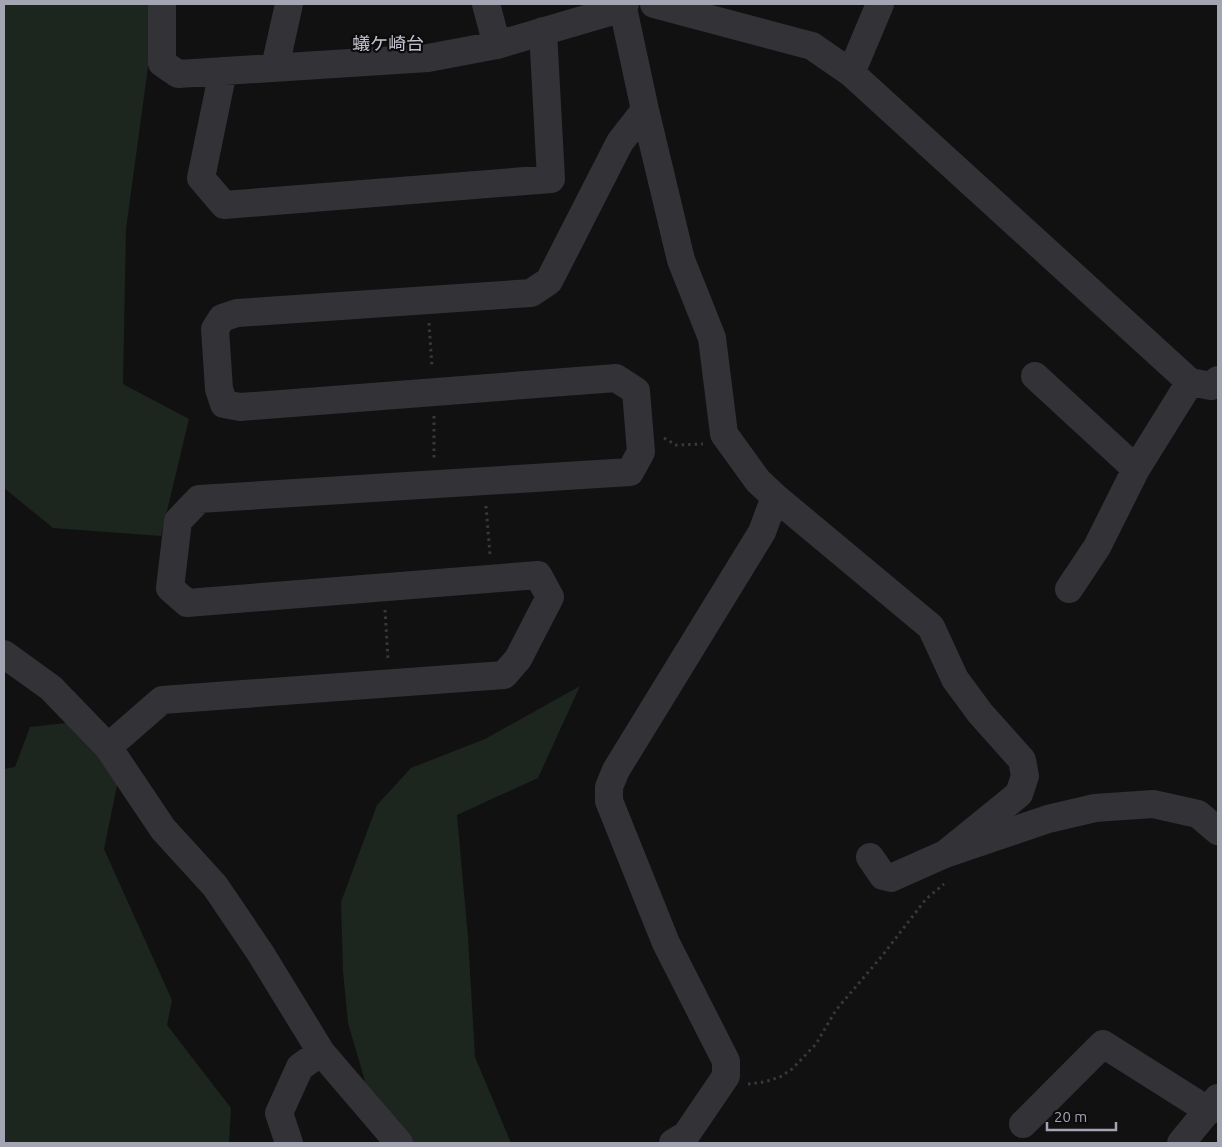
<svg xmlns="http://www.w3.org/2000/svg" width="1222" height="1147" viewBox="0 0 1222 1147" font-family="Ubuntu,'Noto Sans JP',sans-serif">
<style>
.green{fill:#1d251f}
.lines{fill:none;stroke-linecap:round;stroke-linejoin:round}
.path{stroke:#38393e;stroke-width:3;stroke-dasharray:2.5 4;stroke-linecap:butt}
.minor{stroke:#323237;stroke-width:28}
.labels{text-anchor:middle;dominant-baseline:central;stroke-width:4.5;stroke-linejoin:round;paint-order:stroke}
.quarter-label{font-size:18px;fill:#c3c4cf;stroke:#0c0c0d}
</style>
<rect width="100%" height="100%" fill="#111112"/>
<path class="green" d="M4 4H151L149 60 126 229 123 384 189 419 161 536 53 528 4 488Z
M580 686 538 778 457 815 468 937 475 1057 511 1143H383L348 1023 343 971 341 902 377 805 411 768 485 739Z
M75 722 119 776 104 849 172 1000 167 1025 231 1108 229 1143H4V769L15 767 30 727Z"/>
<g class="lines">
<path class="path" d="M429 323 432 367
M434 416V459
M664 438 676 445 703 444
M486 506 490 555
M385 610 388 659
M748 1084 764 1082 780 1077 792 1069 816 1044 836 1010 882 956 926 899 944 884"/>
<path class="minor" d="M162 4V63L178 74 428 58 497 45 623 8
M486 4 497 45
M625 4 623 8 645 110 681 260 712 338 724 434 758 481 775 497 931 627 955 679 980 713 1022 760 1025 776 1019 794 945 854
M654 4 812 46 851 73 1190 382 1211 386 1218 380
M275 67 289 4
M223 71 201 178 224 205 551 179 543 31
M851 73 880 4
M1035 376 1136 469
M1069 589 1097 547 1136 469 1190 382
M4 654 51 688 108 747 163 829 215 886 261 954 321 1052 399 1143
M108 747 162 700 504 675 518 659 550 597 538 575 187 603 170 588 178 521 199 499 630 472 641 452 636 391 616 378 240 407 224 404 219 389 215 329 222 318 237 313 531 293 549 281 620 142 645 110
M870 857 883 876 891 878 945 854 1048 819 1095 808 1153 804 1198 814 1218 831
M1023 1124 1103 1044 1209 1111
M289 1143 279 1113 300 1067 321 1052
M673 1143 686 1135 722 1082 726 1076V1061L666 943 609 801V787L616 770 762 532 775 497
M1181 1143 1218 1098"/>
</g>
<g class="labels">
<g class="quarter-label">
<text x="388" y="43">蟻ケ崎台</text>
</g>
</g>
<rect width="1222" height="1147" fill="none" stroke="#a3a5b3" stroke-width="10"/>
<path d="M1047 1122v8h69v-8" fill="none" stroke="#a3a5b3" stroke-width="2.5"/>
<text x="1054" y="1122" font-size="15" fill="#a3a5b3" stroke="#0c0c0d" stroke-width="4" paint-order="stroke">20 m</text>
</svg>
